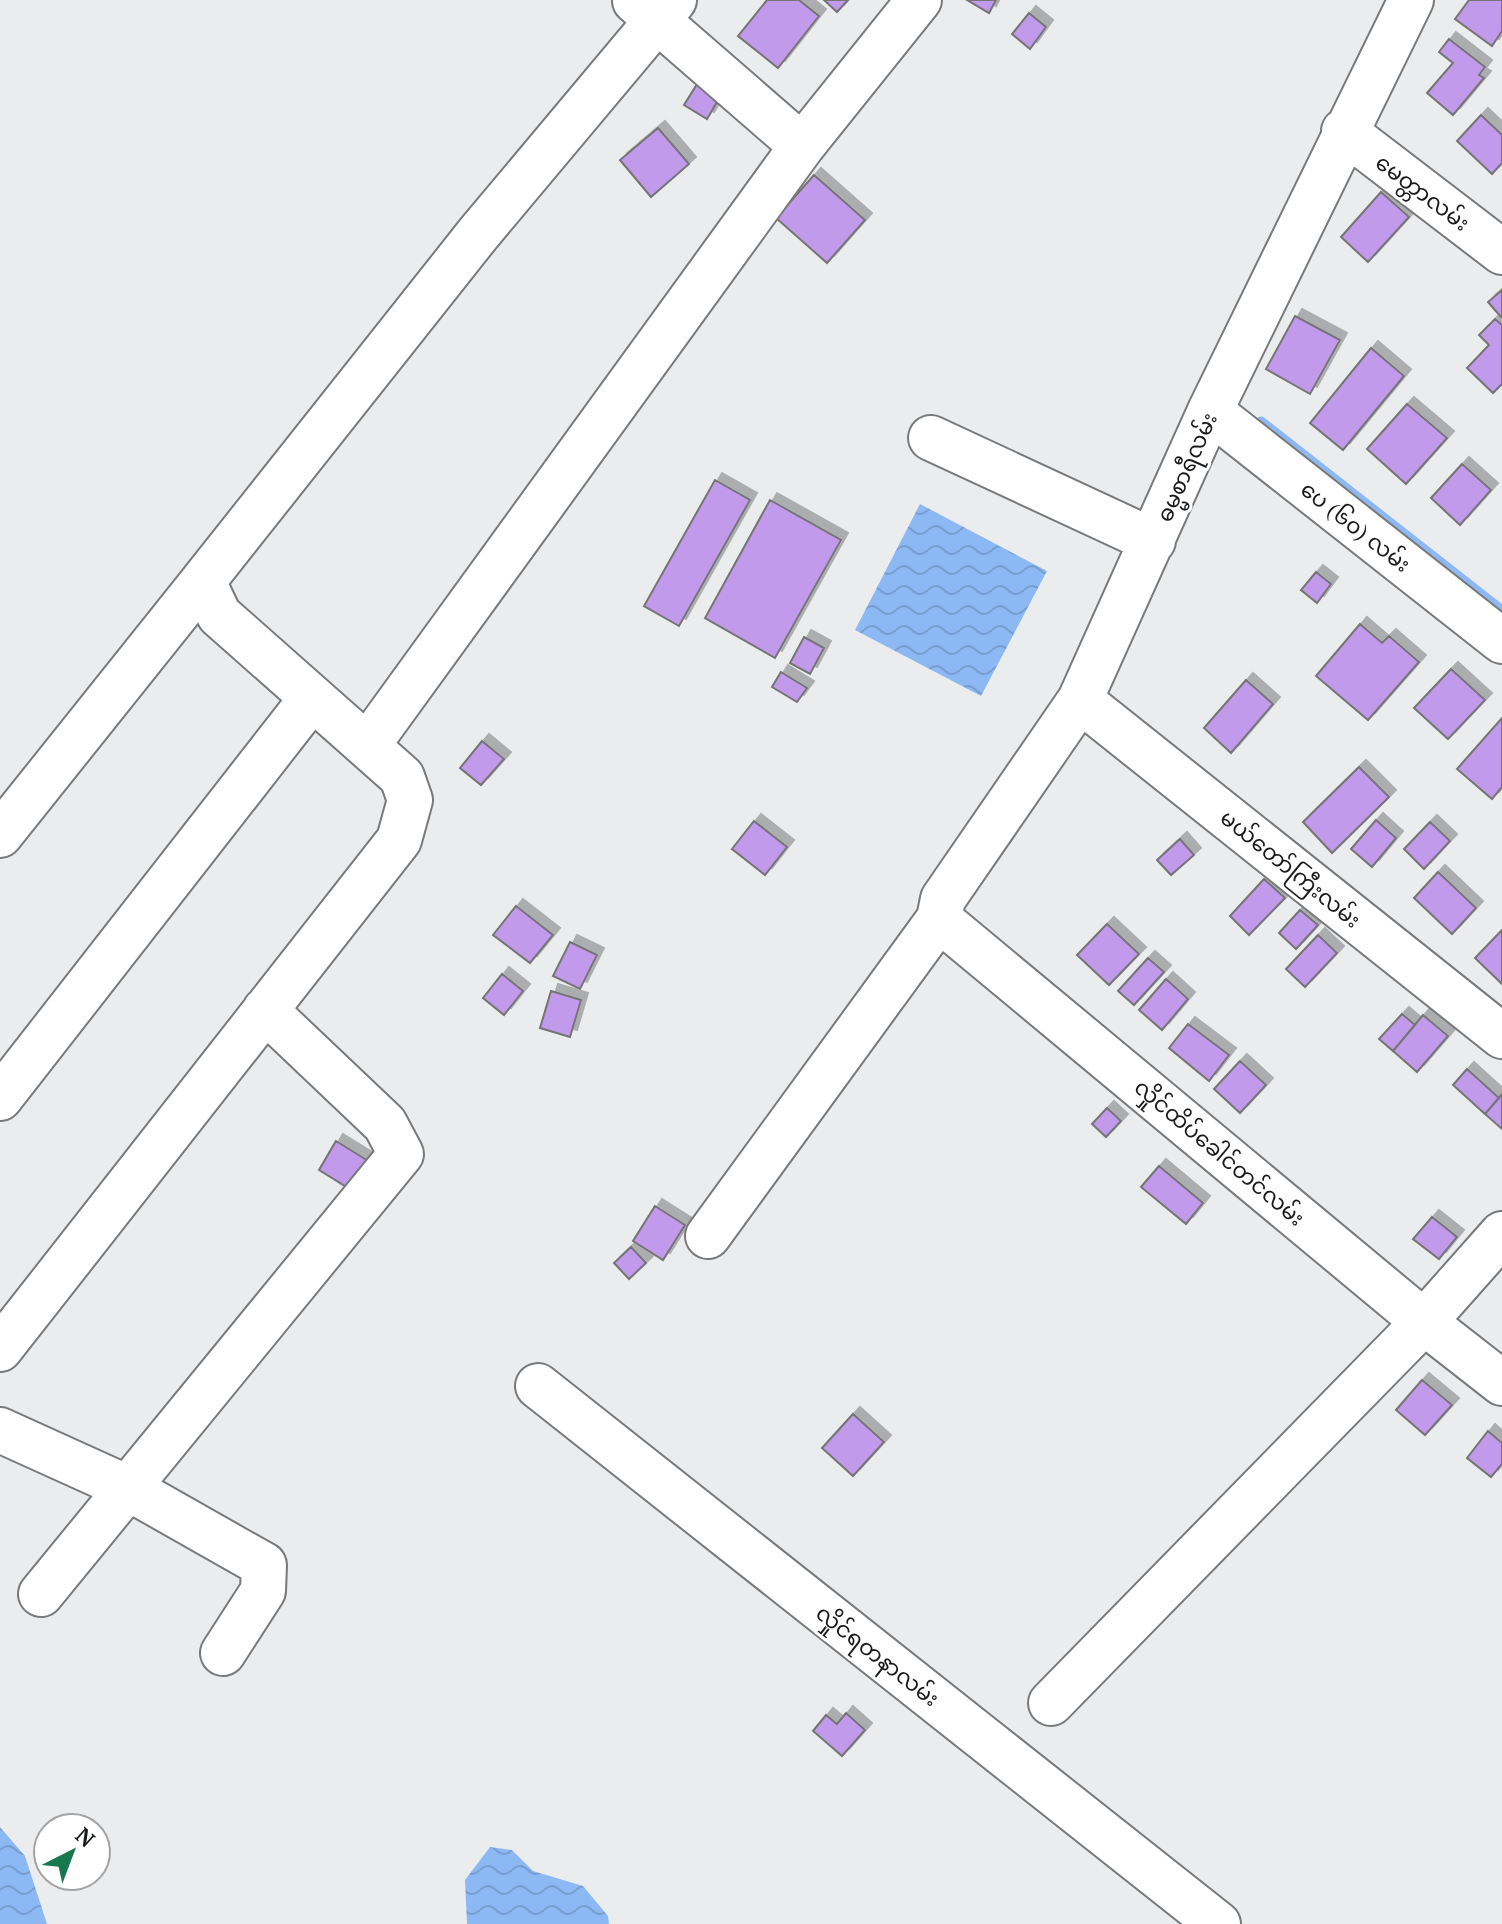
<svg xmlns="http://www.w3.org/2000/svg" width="1502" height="1924" viewBox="0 0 1502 1924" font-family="'PT Serif','Noto Sans Myanmar',serif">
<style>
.water{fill:url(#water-waves)}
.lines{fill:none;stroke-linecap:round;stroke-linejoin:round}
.stream{stroke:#8cb9f4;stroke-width:11}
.building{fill:#c29aec;stroke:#757476;stroke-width:2;filter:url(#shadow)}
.minor-casing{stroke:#78797a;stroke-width:48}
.minor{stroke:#fff;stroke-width:44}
.labels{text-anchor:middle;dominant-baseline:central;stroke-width:6;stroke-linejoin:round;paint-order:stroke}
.street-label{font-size:22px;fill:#191a1b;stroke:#fff}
</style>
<defs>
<pattern id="water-waves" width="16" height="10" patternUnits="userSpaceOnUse" patternTransform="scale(2)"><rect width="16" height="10" fill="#8cb9f4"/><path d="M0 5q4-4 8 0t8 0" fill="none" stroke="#789ed1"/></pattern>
<filter id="shadow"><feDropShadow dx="7" dy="-7" stdDeviation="0" flood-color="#0004"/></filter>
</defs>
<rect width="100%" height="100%" fill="#ebecee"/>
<path class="water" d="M920 504 1047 571 981 696 855 630Z
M0 1827 25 1856 47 1924H0Z
M490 1847 512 1850 533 1871 583 1886 608 1916 609 1924H467L465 1880Z"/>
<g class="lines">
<path class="stream" d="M1261 422 1502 611"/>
</g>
<path class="building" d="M767 0H799L819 16 778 68 738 36Z
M824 0H848L837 12Z
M967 0H996L989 13Z
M1469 0H1502V31L1492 46 1455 19Z
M1029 13 1046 27 1030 49 1012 34Z
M1449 39 1485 67 1479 75 1484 78 1453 115 1427 93 1453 63 1439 52Z
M699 81 721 95 707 119 684 105Z
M1481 115 1502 135V163L1492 174 1457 141Z
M658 128 689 164 651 197 620 160Z
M814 175 865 220 827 263 776 218Z
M1381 192 1409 217 1368 262 1341 237Z
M1502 290V316L1501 317 1488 302Z
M1295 316 1340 340 1310 394 1266 369Z
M1495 319 1502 325V384L1493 393 1467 368 1489 345 1479 335Z
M1371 348 1404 376 1343 450 1310 423Z
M1407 404 1447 438 1406 484 1367 449Z
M1462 464 1491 490 1460 525 1431 498Z
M715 480 750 500 679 626 644 606Z
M770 500 841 540 775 658 705 618Z
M1316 572 1331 584 1317 603 1301 590Z
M1360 624 1382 643 1389 636 1419 662 1368 720 1316 676Z
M804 637 824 648 810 674 790 663Z
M1451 669 1485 700 1448 739 1414 708Z
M781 672 807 688 797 702 772 687Z
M1246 680 1273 704 1231 753 1204 728Z
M1502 718V787L1492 799 1457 769Z
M482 741 504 759 481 785 460 768Z
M1359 767 1389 797 1332 853 1303 822Z
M1376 820 1396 838 1372 867 1351 849Z
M754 821 787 847 765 875 732 849Z
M1430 822 1450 841 1424 869 1404 849Z
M1180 839 1194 855 1171 875 1157 860Z
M1438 872 1476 908 1452 934 1414 898Z
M1264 879 1285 898 1249 935 1230 916Z
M516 906 553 935 530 963 493 935Z
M1300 910 1318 925 1296 949 1279 933Z
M1107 924 1139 954 1109 985 1077 955Z
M1502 930V984L1475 958Z
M1318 935 1337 953 1305 987 1286 969Z
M570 942 597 955 580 989 553 976Z
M1148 958 1164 972 1134 1005 1118 991Z
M502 974 523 991 504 1015 483 998Z
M1166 979 1188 999 1162 1030 1139 1010Z
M551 991 581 1000 570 1037 540 1028Z
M1402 1014 1415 1025 1393 1051 1379 1039Z
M1423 1015 1448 1036 1417 1072 1393 1051Z
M1188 1024 1229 1055 1209 1081 1169 1048Z
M1240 1061 1266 1085 1240 1113 1214 1089Z
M1467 1069 1499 1098 1485 1114 1453 1085Z
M1502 1094V1129L1485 1114Z
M1107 1108 1121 1121 1106 1137 1092 1124Z
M336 1141 370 1162 353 1191 319 1170Z
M1159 1166 1203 1203 1186 1224 1141 1187Z
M655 1206 685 1225 663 1260 633 1241Z
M1432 1217 1457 1237 1439 1259 1413 1239Z
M631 1247 646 1263 629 1279 614 1263Z
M1422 1380 1452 1405 1425 1435 1396 1410Z
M853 1414 884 1442 853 1476 822 1448Z
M1488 1431 1502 1443V1464L1491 1477 1467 1458Z
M846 1713 865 1730 842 1756 813 1731 826 1715 837 1724Z"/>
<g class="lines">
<defs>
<path id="minor" d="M635 1 802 146
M1344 131 1502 252
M1210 411 1502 641
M931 438 1153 541
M1080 700 1502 1036
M367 746 802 146 919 0
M0 835 203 581
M939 919 1424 1322 1502 1383
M0 1098 312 698
M708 1236 939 919 943 899 1080 700 1210 411 1411 0
M0 1349 399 840 410 800 402 777 219 615 203 581 478 234 674 0
M538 1386 1218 1924
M0 1430 128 1488 264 1565 263 1591 223 1653
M41 1594 401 1154 385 1124 265 1010
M1051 1703 1424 1322 1502 1234"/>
</defs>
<use href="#minor" class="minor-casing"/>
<use href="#minor" class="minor"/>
</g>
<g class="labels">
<g class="street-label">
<text transform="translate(1423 192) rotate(37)">မေတ္တာလမ်း</text>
<text transform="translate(1186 467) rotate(-66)">ဓမ္မစာရီလမ်း</text>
<text transform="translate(1356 526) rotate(38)">ပေ (၆၀) လမ်း</text>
<text transform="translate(1291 868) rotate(39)">မယ်တော်ကြီးလမ်း</text>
<text transform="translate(1220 1152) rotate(40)">လှိုင်ထိပ်ခေါင်တင်လမ်း</text>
<text transform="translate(878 1655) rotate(38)">လှိုင်ရတနာလမ်း</text>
</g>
</g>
<g transform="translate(72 1852) rotate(42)"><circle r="38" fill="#ffffff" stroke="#a3a3a4" stroke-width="2"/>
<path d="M0-6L14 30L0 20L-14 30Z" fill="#17784f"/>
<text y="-12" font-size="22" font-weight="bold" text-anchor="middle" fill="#191a1b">N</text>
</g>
</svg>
